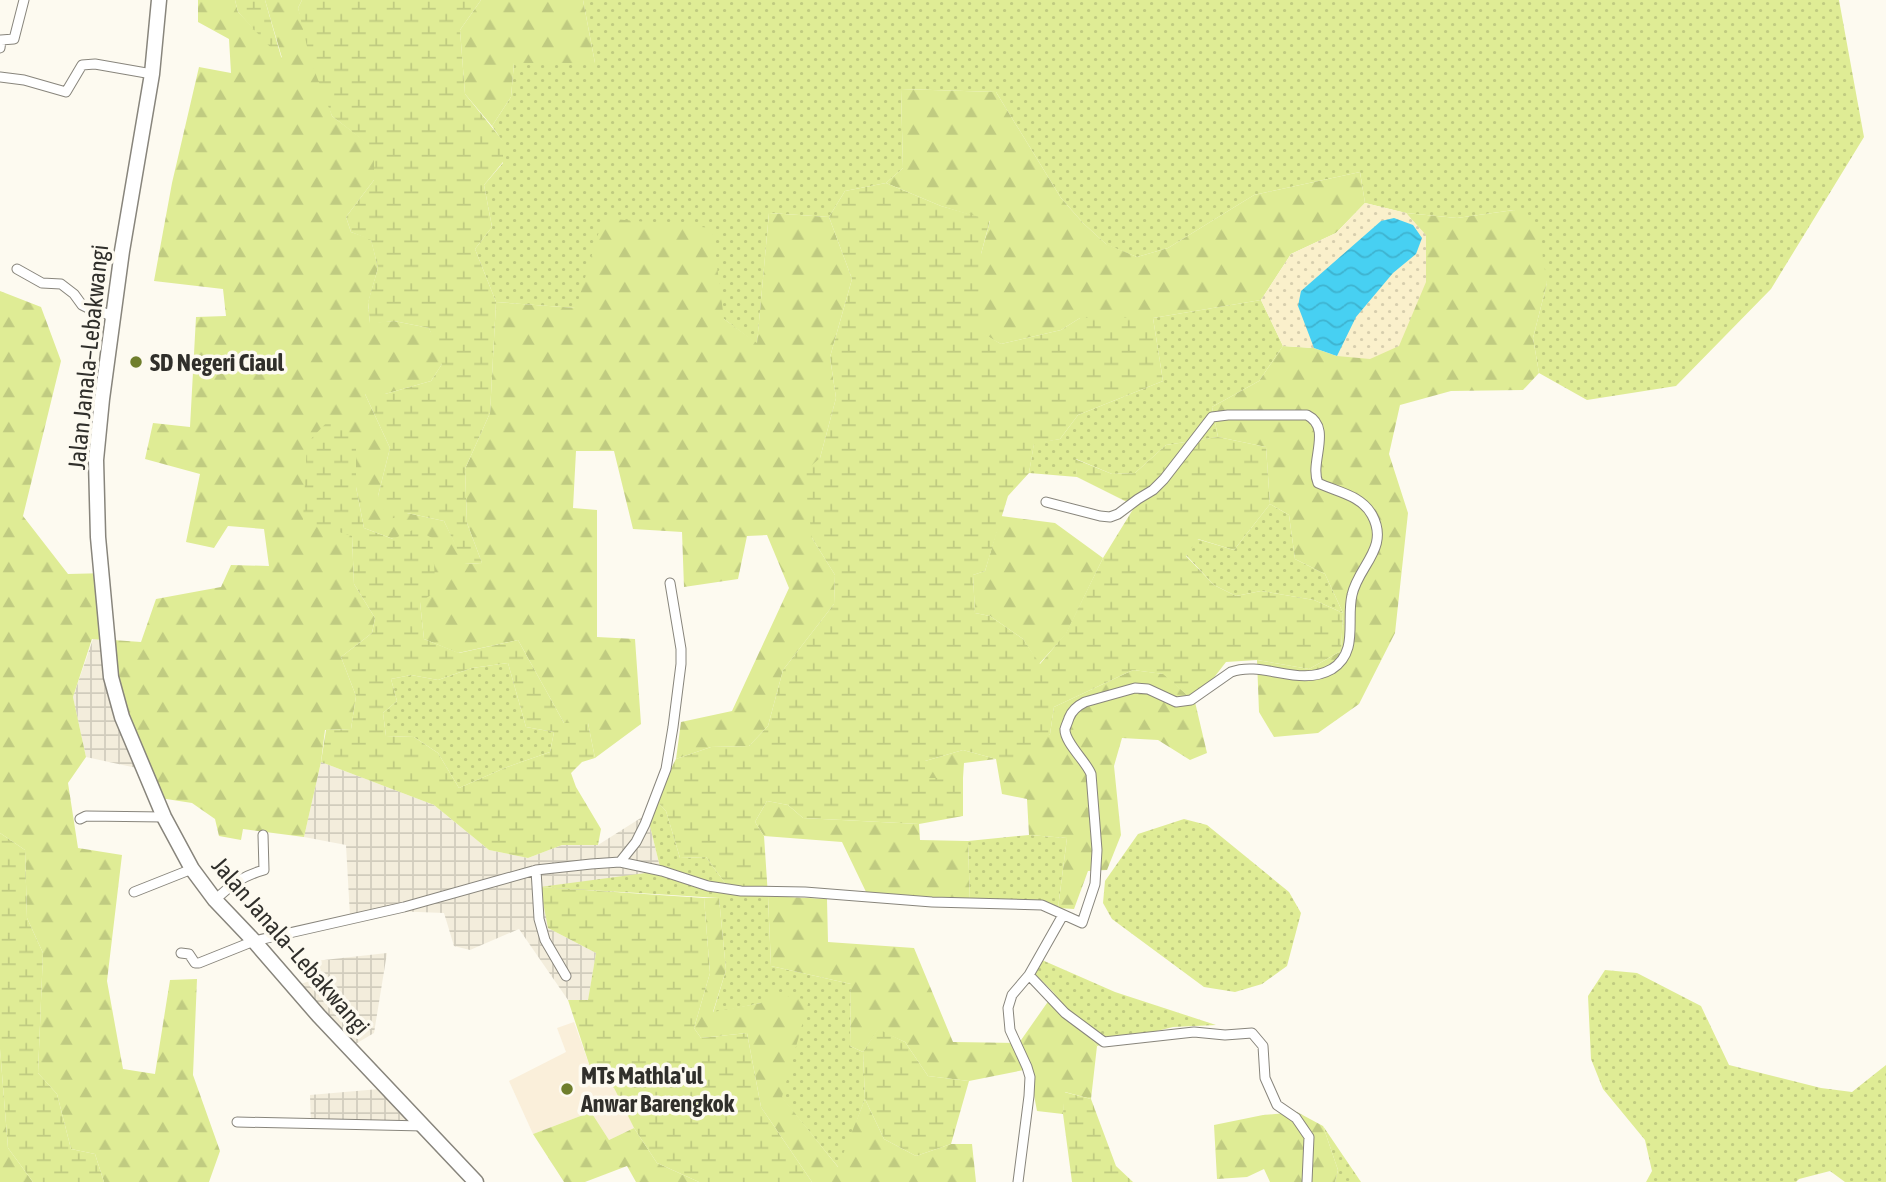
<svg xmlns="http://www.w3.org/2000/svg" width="1886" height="1182" viewBox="0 0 1886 1182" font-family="'Asap Condensed',sans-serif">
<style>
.industrial{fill:url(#industrial-grid)}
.education{fill:#faefda}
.grass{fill:url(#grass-dots)}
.forest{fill:url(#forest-firs)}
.wetland{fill:url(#wetland-marsh);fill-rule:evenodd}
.sand{fill:url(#sand-dots)}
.water{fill:url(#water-waves)}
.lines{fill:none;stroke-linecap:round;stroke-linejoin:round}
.minor-casing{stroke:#88857c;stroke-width:11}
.primary-casing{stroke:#88857c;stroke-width:17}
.minor{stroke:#fff;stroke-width:9}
.primary{stroke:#fff;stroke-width:14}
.poi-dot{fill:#6f7e2c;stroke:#fdfaf0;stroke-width:2.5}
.labels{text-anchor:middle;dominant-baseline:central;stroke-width:7;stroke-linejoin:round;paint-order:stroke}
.street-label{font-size:24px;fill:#302f2b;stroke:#fdfaf0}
.poi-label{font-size:24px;font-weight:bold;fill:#302f2b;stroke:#fdfaf0;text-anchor:start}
</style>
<defs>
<pattern id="industrial-grid" width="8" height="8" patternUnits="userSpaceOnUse" patternTransform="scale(1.75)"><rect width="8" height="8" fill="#f3eddc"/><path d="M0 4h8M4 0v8" fill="none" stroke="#d1ccbd"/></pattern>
<pattern id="grass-dots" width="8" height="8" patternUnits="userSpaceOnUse" patternTransform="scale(1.75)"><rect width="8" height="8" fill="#dfec95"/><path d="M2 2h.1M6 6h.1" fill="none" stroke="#c0cb81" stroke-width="1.8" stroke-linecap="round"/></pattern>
<pattern id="forest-firs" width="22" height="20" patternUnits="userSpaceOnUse" patternTransform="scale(1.75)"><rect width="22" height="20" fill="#dfec95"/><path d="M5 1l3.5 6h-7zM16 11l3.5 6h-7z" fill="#c0cb81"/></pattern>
<pattern id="wetland-marsh" width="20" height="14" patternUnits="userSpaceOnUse" patternTransform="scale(1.75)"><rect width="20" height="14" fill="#dfec95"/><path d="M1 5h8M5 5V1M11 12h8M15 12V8" fill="none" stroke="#c0cb81"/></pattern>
<pattern id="sand-dots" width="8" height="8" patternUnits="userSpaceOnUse" patternTransform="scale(1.75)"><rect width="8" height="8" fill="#faf0cb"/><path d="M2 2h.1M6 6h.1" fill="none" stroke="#d7ceae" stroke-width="1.8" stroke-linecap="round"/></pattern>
<pattern id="water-waves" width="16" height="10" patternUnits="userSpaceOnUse" patternTransform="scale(1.75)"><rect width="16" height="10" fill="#47d0f2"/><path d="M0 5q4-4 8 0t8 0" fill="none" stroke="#3eb3d0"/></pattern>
</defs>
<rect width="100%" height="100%" fill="#fdfaf0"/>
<path class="industrial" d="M93 639 113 641 146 770 86 757 73 697Z
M321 762 434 805 489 850 528 858 562 845H598L647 814 661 871 548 928 596 953 588 1001 568 1000 519 929 470 950 454 946 444 913 393 911 350 916 346 845 304 837Z
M387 953 374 1033 352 1046 295 986 318 978 315 961Z
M391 1088 418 1123 311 1125 310 1095Z"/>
<path class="education" d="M574 1022 591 1070 614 1088 634 1128 609 1140 591 1112 533 1134 509 1081 566 1052 557 1028Z"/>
<path class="grass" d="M583 0H1839L1864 137 1771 289 1676 386 1587 400 1539 373 1533 338 1547 283 1514 210 1457 218 1406 213 1365 203 1360 172 1254 195 1168 248 1137 257 1107 245 1083 223 1061 198 996 92 901 89 903 168 886 183 845 191 829 217 769 213 757 344 724 319 496 302 475 249 492 227 484 185 503 163V142L492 126 511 97 514 63H595Z
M1261 300 1283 346 1259 381 1212 407 1218 437 1166 445 1135 473 1112 474 1076 459 1077 477 1029 473 1034 443 1060 439 1078 415 1163 381 1153 318Z
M1270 504 1289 515 1295 559 1325 574 1343 613 1314 600 1261 591 1236 596 1214 585 1186 555 1197 539 1234 550Z
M508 663 526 727 554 732 550 752 507 767 459 788 438 753 414 737 386 736 383 713 397 701 391 679 411 675 438 680 472 668Z
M655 799 666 811 680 858 706 857 725 883 768 896 771 966 851 984 850 1046 863 1052 865 1099 839 1168 782 1098 761 1003 713 1013 726 970 719 898 540 887 661 871 647 814Z
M1184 819 1207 825 1289 892 1301 913 1287 966 1262 984 1235 992 1204 987 1112 919 1103 903 1105 881 1138 834Z
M1029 835 1067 838 1058 908 970 903 968 841Z
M1042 960 1115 992 1216 1025 1173 1027 1097 1046 1054 993 1034 973Z
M1605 970 1637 973 1701 1006 1729 1065 1821 1088 1852 1092 1886 1065V1182H1845L1830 1171 1799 1179 1796 1182H1646L1652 1171 1645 1140 1603 1089 1591 1059 1588 996Z
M1323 1126 1361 1182H1335L1338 1170Z"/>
<path class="forest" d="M198 0H235L238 12 282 58 265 0H302L298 8 332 116 374 148V180L346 217 351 232 371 239 378 268 368 303 370 323 394 321 429 328 444 361 431 381 385 394H365L390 448 378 496 407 513 444 521 465 564 482 563 467 523 465 469 490 413 496 302 576 308 603 218 712 228 724 319 757 343 769 213 829 217 852 279 830 357 836 398 820 458 812 538 835 575 834 604 783 670 768 726 749 746 711 747 676 759 681 722 732 711 789 588 767 535 747 536 738 579 684 587 682 532 633 529 614 451H576L573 508 597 510V637L635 639 641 724 595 758 588 723H564L518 640 458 653 424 639 420 602 393 539 364 528 356 487V442L352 536 354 584 375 618 372 633 341 657 356 696 351 729 325 730 321 762 304 837 243 829 241 840 219 836 215 819 192 803 160 798 114 689 113 641 92 639 73 697 86 757 68 783 78 848 122 855 107 981 123 1069 155 1074 170 980 197 979 193 1075 220 1151 209 1182H104L95 1154 71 1149 57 1094 38 1073 43 953 27 918 25 850 0 833V291L41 307 61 361 23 516 68 574 108 573 113 640 141 642 156 599 221 587 231 565 269 566 264 529 228 526 214 548 186 542 200 474 145 459 153 423 190 427 196 317 226 316 223 289 154 281 172 183 199 67 231 73 229 39 198 22Z
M481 0H583L595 63H514L511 97 492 126 465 94 460 30Z
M901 89 996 92 1061 198 1083 223 1106 244 1137 257 1168 248 1254 195 1360 172 1365 203 1336 233 1291 254 1261 300 1153 318H1080L1061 330 1001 344 981 333V254L990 221 941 206 886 183 903 168Z
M1514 210 1538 227 1547 283 1533 338 1539 373 1523 390 1451 391 1400 405 1389 454 1408 513 1395 633 1359 704 1318 733 1274 737 1259 712 1257 660 1309 669 1341 651 1343 613 1325 574 1295 559 1289 515 1270 504 1266 447 1218 437 1212 407 1259 381 1283 346 1314 348 1337 356 1425 235 1406 213 1457 218Z
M1001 516 1055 523 1103 558 1066 634 1039 664 1023 639 990 616 975 613 973 575 985 571Z
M1133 670 1164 674 1195 702 1207 753 1190 760 1158 740 1122 738 1114 766 1121 835 1107 870 1088 871 1074 909 1058 908 1067 838 1029 835 1027 799 1002 794 996 759 964 763 963 778H925V761L963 750 996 759 1050 734 1054 707Z
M767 801 788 805 803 818 919 824 920 840 968 841 970 903 867 894 842 842 764 836 755 822Z
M768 896 827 899 828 942 914 948 953 1042 1019 1043 1054 993 1097 1046 1091 1099 1065 1092 1063 1114 1037 1111 1029 1069 969 1081 928 1076 905 1042 878 1030 863 1052 850 1046 851 984 771 966Z
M704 898H719L726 970 713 1012 761 1003 771 993 809 1000 782 1097 838 1167 865 1099 884 1139 916 1156 951 1144H972L976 1182H812L761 1107 747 1033 701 1038 694 1028 710 973Z
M0 1049 8 1148 33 1182H0Z
M591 1112 609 1140 634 1128 657 1163 699 1182H636L627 1166 585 1182H564L533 1134Z
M1297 1112 1323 1126 1338 1170 1335 1182H1270L1264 1169 1247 1177 1217 1179 1214 1125 1263 1115Z"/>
<path class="wetland" d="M235 0H265L282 60 238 12Z
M302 0H481L460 30 465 94 503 141V162L484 185 492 227 475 249 496 302 490 413 465 469 467 523 482 563 464 564 444 521 407 513 388 520 378 496 390 448 365 394H385L431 381 442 364 429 328 394 321 370 324 368 302 378 268 371 240 351 232 346 217 374 180V149L332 116 310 59 298 8Z
M886 183 941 206 990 220 981 254V332L1001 344 1061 330 1080 318H1153L1163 381 1078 415 1060 439 1034 444 1029 473 1008 496 985 571 973 575 975 613 990 616 1023 639 1040 664 1066 633 1103 558 1135 506 1077 477 1075 459 1112 474 1135 473 1166 445 1218 437 1266 447 1270 504 1234 550 1198 539 1186 556 1214 585 1236 596 1261 591 1314 600 1343 613 1341 651 1309 669 1257 660 1226 662 1195 702 1163 674 1133 670 1054 707 1050 734 1015 761 996 759 963 750 925 761V778H963V816L919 824 803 818 788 805 767 801 755 822 764 836 768 896 725 883 706 857 680 858 666 811 655 799 676 759 711 747 749 746 768 726 783 670 834 604 835 575 812 538 804 472 820 458 836 398 830 357 852 279 829 217 845 191Z
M333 416 356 442V487L364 528 393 539 415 529 432 538 436 592 420 602 424 639 459 653 518 640 564 723H588L595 758 582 762 571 773 576 787 601 829 598 845H562L528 858 489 850 434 805 321 762 326 730 351 729 356 696 341 657 372 633 375 618 354 584 352 536 303 521 307 443ZM508 663 526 727 554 732 550 752 507 767 459 788 438 753 414 737 386 736 383 713 397 701 391 679 411 675 438 680 472 668Z
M0 833 25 850 27 918 43 953 38 1073 57 1094 71 1149 95 1154 104 1182H33L8 1148 0 1049Z
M540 887 704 898 710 973 694 1028 701 1038 747 1033 761 1107 812 1182H699L657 1163 634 1128 614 1088 591 1070 568 1000H588L596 953 548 928Z
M878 1029 905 1042 928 1076 969 1081 951 1144 916 1156 884 1139 865 1099 863 1052Z
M1064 1092 1091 1099 1116 1166 1133 1182H1072L1063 1114Z"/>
<path class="sand" d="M1365 203 1406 213 1426 235V282L1399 346 1370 359 1337 356 1314 348 1283 346 1261 300 1291 254 1336 233Z"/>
<path class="water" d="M1394 218 1413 225 1422 238 1416 254 1393 273 1356 317 1337 356 1314 348 1298 306 1301 291 1381 221Z"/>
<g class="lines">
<defs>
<path id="minor" d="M0 48 1 40 14 39 24 0
M0 77 24 80 66 92 82 65 95 64 152 74
M17 269 42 283 61 284 74 294 82 305 90 309 99 310 114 318
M80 819 86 816 164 817
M620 862 636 842 645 824 666 769 673 727 681 664V649L670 583
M536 870 539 919 545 940 566 976
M134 892 192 869
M215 900C231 885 242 876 264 870L263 835
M181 953 189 954 195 963H199L254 941 404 907 536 870 591 864 620 862 662 871 708 886 741 891 805 892 932 902 1042 905 1082 923 1095 884 1097 850 1091 774C1086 761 1064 742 1065 729 1065 728 1069 719 1069 718 1072 710 1077 706 1085 702L1135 688 1148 689 1176 702 1191 700 1231 672C1263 660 1299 688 1332 669 1359 652 1346 620 1352 595 1358 566 1390 548 1372 515 1361 495 1337 492 1318 483 1309 462 1333 428 1307 415H1228L1212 417 1164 479 1153 490 1138 499 1118 514 1110 517 1100 516 1046 502
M1029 975 1065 1013 1104 1042 1194 1032 1225 1035 1252 1033 1263 1046 1265 1078 1277 1105 1296 1118 1309 1137 1307 1182
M237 1122 424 1126
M1018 1182 1029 1096 1030 1077 1027 1067 1010 1030 1008 1008 1012 995 1029 975 1063 915"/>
<path id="primary" d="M159 0 152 74 122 251 102 399 96 460 98 537 111 677 122 717 164 817 192 869 215 900 254 941 319 1016 476 1182"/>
</defs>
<use href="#minor" class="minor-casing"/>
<use href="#primary" class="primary-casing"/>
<use href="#minor" class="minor"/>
<use href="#primary" class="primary"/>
</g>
<g class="poi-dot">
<circle cx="136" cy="362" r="7"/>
<circle cx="567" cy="1089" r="7"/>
</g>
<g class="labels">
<g class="street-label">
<text transform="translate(88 357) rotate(-84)">Jalan Janala–Lebakwangi</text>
<text transform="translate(291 946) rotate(49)">Jalan Janala–Lebakwangi</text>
</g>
<g class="poi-label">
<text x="150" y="362">SD Negeri Ciaul</text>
<text x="581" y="1075">MTs Mathla'ul<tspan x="581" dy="28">Anwar Barengkok</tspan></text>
</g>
</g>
</svg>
